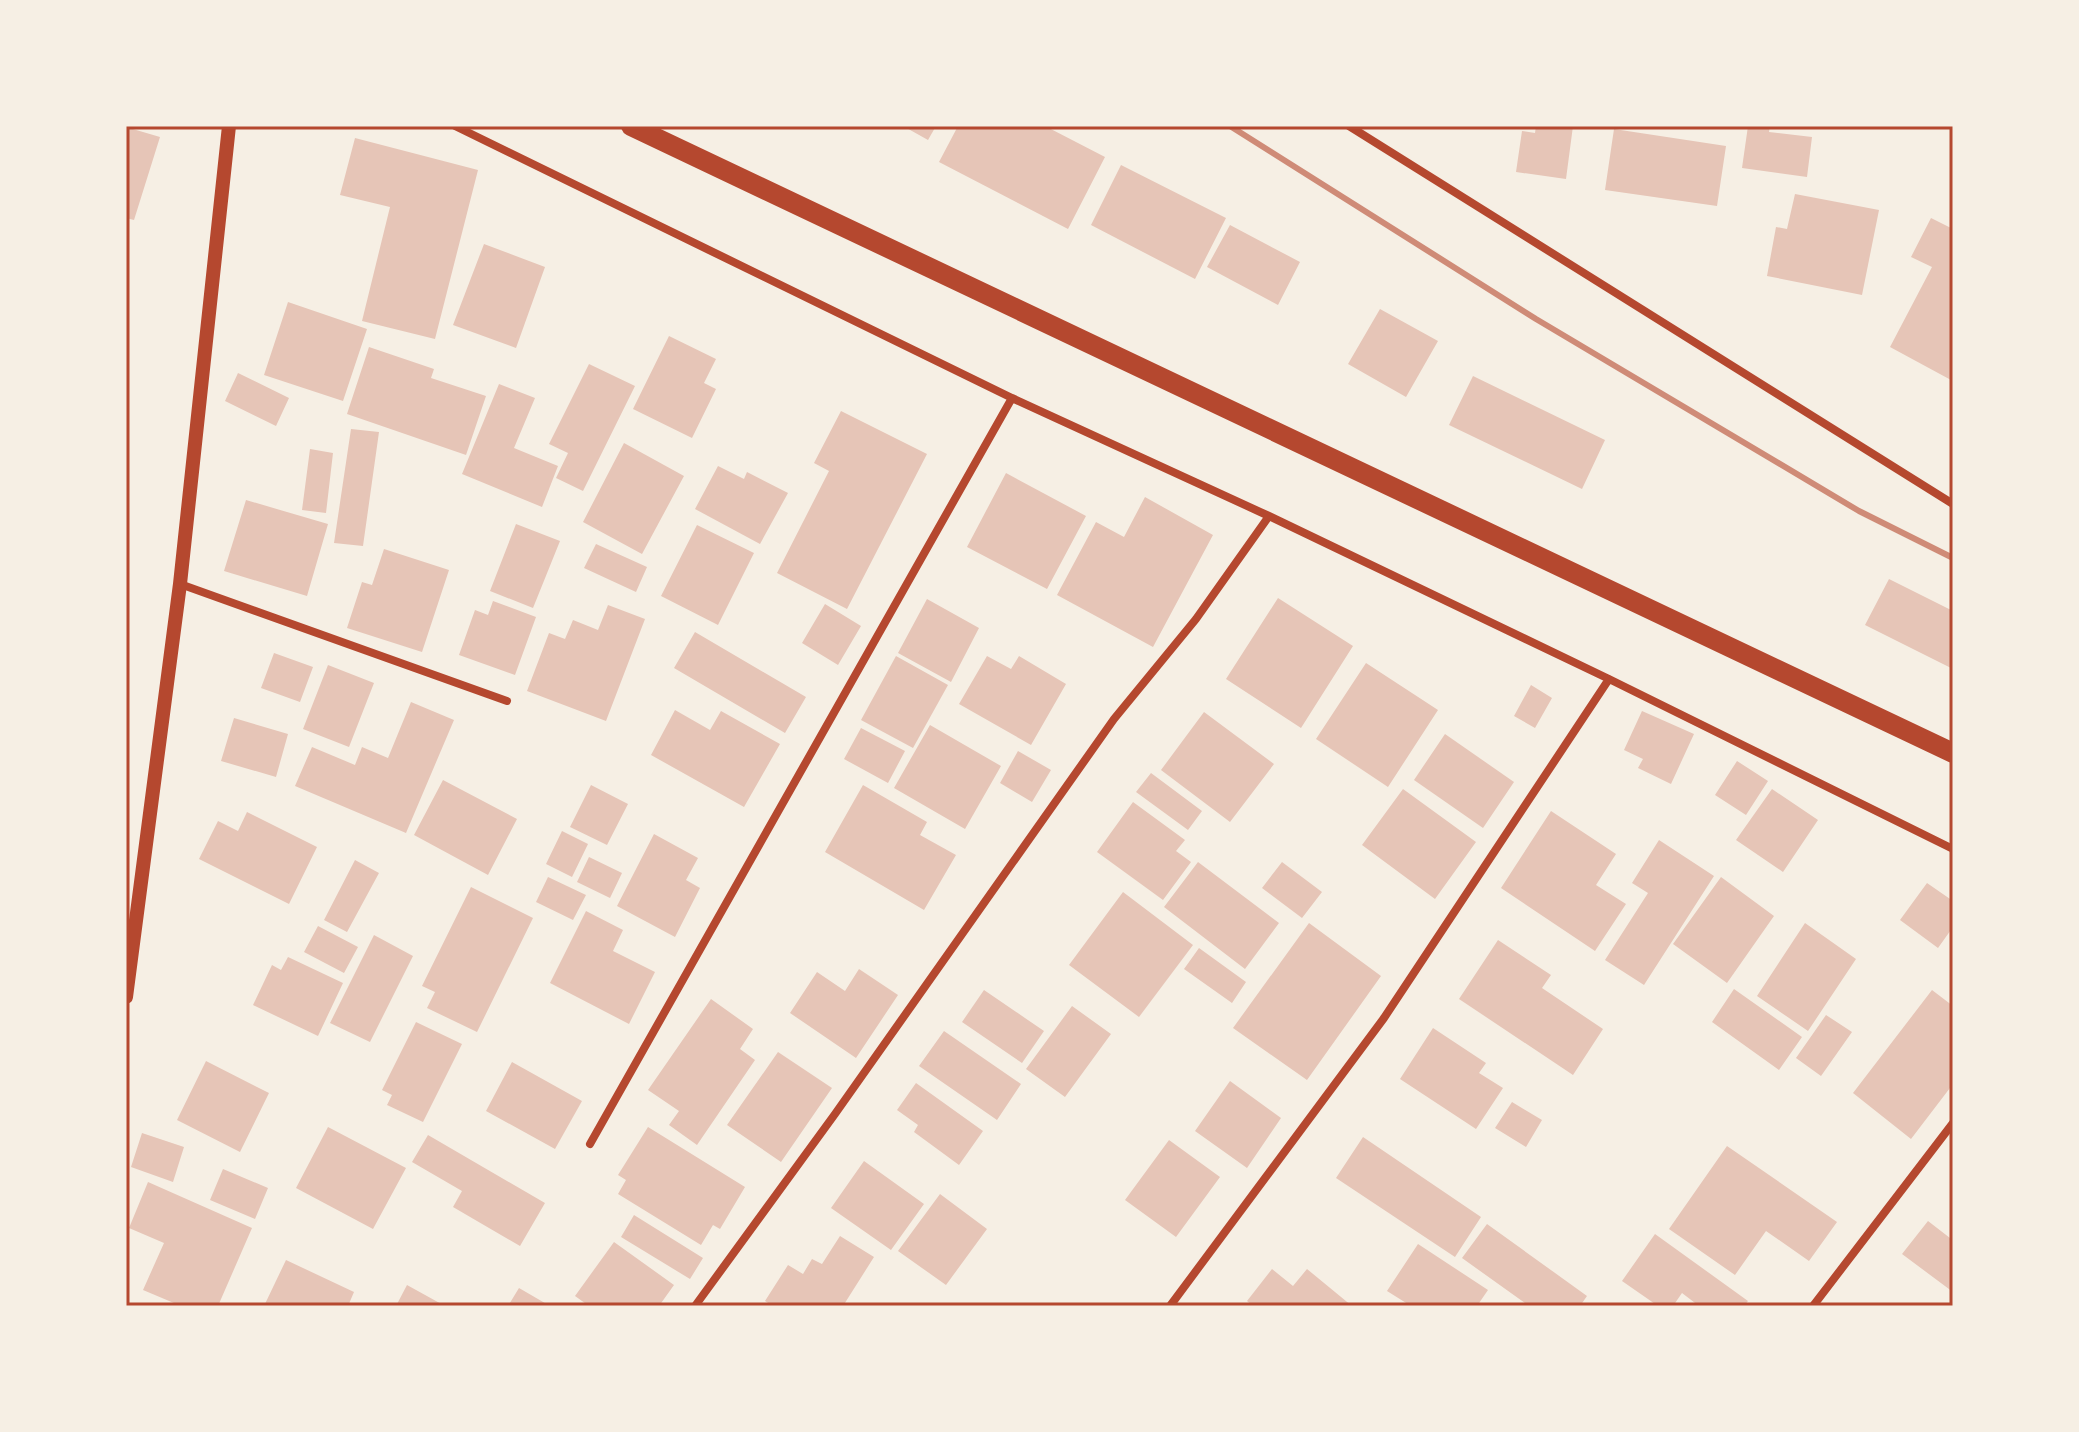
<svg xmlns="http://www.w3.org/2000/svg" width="2079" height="1432" viewBox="0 0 2079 1432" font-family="'Fira Sans Condensed',sans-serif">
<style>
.building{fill:#e6c5b7}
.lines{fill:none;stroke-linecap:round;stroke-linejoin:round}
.minor{stroke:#b5482f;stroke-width:8}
.tertiary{stroke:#b5482f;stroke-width:14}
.primary{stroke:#b5482f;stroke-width:20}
.rail{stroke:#cf8b77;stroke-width:6}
.neatline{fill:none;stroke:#b5482f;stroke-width:3}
</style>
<rect width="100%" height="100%" fill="#f6efe4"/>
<path class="building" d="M903 126H936L928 140Z
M958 126H1045L1105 157 1068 229 939 162Z
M1536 126H1573L1566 179 1516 172 1522 131 1535 133Z
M1748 126H1770L1769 132 1812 137 1807 177 1742 168Z
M126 127 160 137 134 220 126 218Z
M1614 129 1726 146 1717 206 1605 190Z
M355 138 478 170 435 339 362 321 390 207 340 195Z
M1121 165 1226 218 1195 279 1091 225Z
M1795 194 1879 210 1862 295 1767 276 1776 227 1787 229Z
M1931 218 1953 229 1951 380 1890 347 1932 267 1911 257Z
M1230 225 1300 262 1278 305 1207 267Z
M484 244 545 267 516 348 453 325Z
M288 302 367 329 343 401 264 375Z
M1380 309 1438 341 1406 397 1348 364Z
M669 336 716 359 704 383 716 389 692 438 633 409Z
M369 347 434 369 431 378 486 396 466 455 347 414Z
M589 364 635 386 583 491 556 478 568 453 549 444Z
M238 373 289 398 276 426 225 401Z
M1473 376 1605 440 1582 489 1449 425Z
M499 384 535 398 514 448 558 466 542 507 462 474Z
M841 411 927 454 847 609 777 573 829 471 814 463Z
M351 429 379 432 363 546 334 543Z
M624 443 684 476 642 554 583 522Z
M310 449 333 453 326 513 302 510Z
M718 466 744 479 747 472 788 493 760 544 695 509Z
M1006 473 1086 516 1047 589 967 547Z
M1145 497 1213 535 1153 647 1057 595 1096 522 1124 537Z
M246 500 328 524 307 596 224 571Z
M516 524 560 541 533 608 490 591Z
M697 525 754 553 718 625 661 596Z
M596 544 647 567 636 592 584 568Z
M384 549 449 570 422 652 347 628 362 582 372 585Z
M1889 579 1953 611V669L1865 625Z
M1278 598 1353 646 1301 728 1226 679Z
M927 599 979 628 951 682 898 653Z
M493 601 536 617 515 675 459 655 475 610 488 615Z
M825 604 861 626 838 665 802 643Z
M608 605 645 619 606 721 527 691 549 633 565 639 573 620 598 630Z
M695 632 806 697 785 733 674 668Z
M274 653 313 667 300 702 261 688Z
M896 656 948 685 913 748 861 720Z
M987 656 1011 669 1019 656 1066 684 1031 745 959 704Z
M1366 663 1438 710 1388 787 1316 739Z
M328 665 374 683 349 747 303 729Z
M1531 685 1552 698 1535 728 1514 716Z
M411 702 454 720 406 833 295 786 312 747 355 765 362 747 388 758Z
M675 710 710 730 721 711 780 744 744 807 651 755Z
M1642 711 1694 734 1671 784 1638 768 1643 759 1624 750Z
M1204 712 1274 764 1230 822 1161 770Z
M234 718 288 734 276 777 221 761Z
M930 725 1001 766 965 829 894 788Z
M861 728 905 751 888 783 844 759Z
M1445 734 1514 782 1483 828 1414 780Z
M1018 751 1051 770 1032 802 1000 783Z
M1737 761 1768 781 1746 815 1715 795Z
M1151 773 1202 811 1188 830 1136 792Z
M443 780 517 819 488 875 414 835Z
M591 785 628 804 607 845 570 827Z
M863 785 927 822 920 835 956 855 924 910 825 852Z
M1403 789 1476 842 1435 899 1362 845Z
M1772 789 1818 820 1783 872 1736 840Z
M1133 802 1185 840 1176 851 1191 862 1163 900 1097 852Z
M1551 811 1616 854 1596 885 1626 904 1595 951 1501 888Z
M247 812 317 847 289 904 199 859 218 821 238 831Z
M562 831 588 844 572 877 546 864Z
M654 834 698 858 686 880 700 888 675 937 617 906Z
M1659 840 1714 876 1644 985 1605 960 1648 893 1632 883Z
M589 857 622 873 610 898 577 882Z
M355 860 379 873 347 932 324 920Z
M1198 862 1279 923 1245 969 1164 907Z
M1282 862 1322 892 1302 918 1262 888Z
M548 877 586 895 573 920 536 902Z
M1721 877 1774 916 1727 983 1673 944Z
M1927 883 1953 901V927L1938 948 1900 920Z
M471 887 533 918 477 1032 427 1008 435 992 422 986Z
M1123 892 1193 945 1139 1017 1069 965Z
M586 911 623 930 613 951 655 972 629 1024 550 983Z
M1309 923 1381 976 1307 1080 1233 1028Z
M1805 923 1856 959 1808 1031 1757 996Z
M318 926 358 947 344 973 304 952Z
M374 935 413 956 370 1042 330 1023Z
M1498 940 1551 975 1542 988 1603 1029 1573 1075 1459 999Z
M1199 948 1246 982 1232 1003 1184 969Z
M288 957 343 983 318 1036 253 1005 272 965 281 970Z
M859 969 898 995 856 1058 790 1013 817 972 845 991Z
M1734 989 1802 1037 1779 1070 1712 1022Z
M984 990 1044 1031 1022 1063 962 1022Z
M1932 990 1953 1006V1084L1911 1139 1853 1093Z
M711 999 753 1029 740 1049 755 1060 697 1145 669 1125 679 1111 648 1090Z
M1072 1006 1111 1034 1065 1097 1026 1069Z
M1826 1015 1852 1032 1821 1076 1796 1058Z
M416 1022 462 1044 423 1122 387 1105 392 1095 382 1090Z
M1433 1028 1486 1063 1479 1073 1503 1088 1476 1129 1400 1079Z
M944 1031 1021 1084 997 1120 919 1066Z
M778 1052 832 1088 781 1162 727 1125Z
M206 1061 269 1093 240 1152 177 1120Z
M512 1062 582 1101 555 1149 486 1111Z
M1230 1081 1281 1118 1247 1168 1195 1131Z
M916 1083 983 1131 959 1165 914 1132 918 1125 897 1110Z
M1512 1102 1542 1120 1526 1147 1495 1128Z
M328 1127 406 1168 373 1229 296 1188Z
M648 1127 745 1187 720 1229 713 1225 701 1245 618 1194 626 1180 618 1175Z
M142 1133 184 1147 173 1182 131 1167Z
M428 1135 545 1203 520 1246 453 1207 462 1191 412 1162Z
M1363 1137 1481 1217 1455 1257 1336 1178Z
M1169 1140 1220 1177 1176 1237 1125 1200Z
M1727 1146 1837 1222 1809 1261 1766 1231 1735 1275 1669 1229Z
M864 1161 924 1204 891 1250 831 1208Z
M223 1169 268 1188 255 1219 210 1200Z
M148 1182 252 1228 218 1306H181L143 1290 164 1243 129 1228Z
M940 1194 987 1229 946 1285 898 1251Z
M634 1215 703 1258 690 1279 621 1237Z
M1928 1221 1950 1238 1953 1234V1292L1902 1254Z
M1487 1224 1587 1296 1580 1306H1529L1462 1258Z
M1655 1234 1748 1301 1744 1306H1699L1682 1293 1673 1306H1658L1622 1281Z
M840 1236 874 1257 843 1306H773L765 1301 788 1265 803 1274 812 1259 822 1264Z
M614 1242 674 1285 659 1306H589L575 1296Z
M1418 1244 1488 1290 1477 1306H1411L1387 1291Z
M286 1260 354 1292 348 1306H264Z
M1272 1269 1293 1286 1307 1269 1352 1306H1253L1247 1301Z
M407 1285 445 1306H396Z
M519 1288 550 1306H508Z"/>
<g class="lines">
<path class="minor" d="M455 126 1012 398 1269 516 1609 679 1953 849
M1349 126 1953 504
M180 584 507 701
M590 1144 1012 398
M695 1306 835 1114 1114 719 1196 619 1269 516
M1170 1306 1384 1018 1609 679
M1813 1306 1953 1123"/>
<path class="tertiary" d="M126 997 180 584 229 126"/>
<path class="primary" d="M631 126 1953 753"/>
<path class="rail" d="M1230 126 1536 319 1859 511 1953 558"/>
</g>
<rect width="2079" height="1432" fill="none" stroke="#f6efe4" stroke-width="256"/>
<rect x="128" y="128" width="1823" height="1176" class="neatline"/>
</svg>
